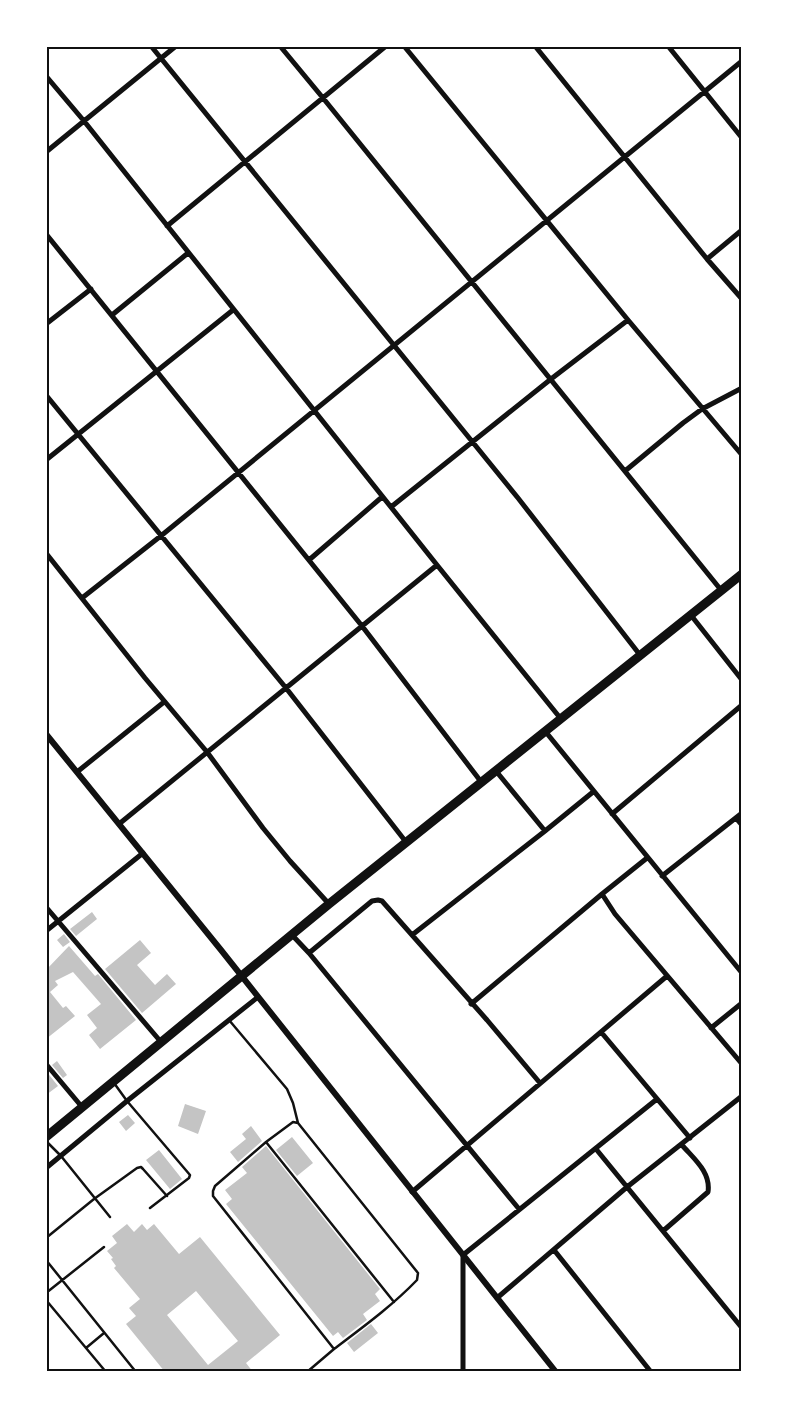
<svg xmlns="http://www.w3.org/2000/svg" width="788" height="1418" viewBox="0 0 788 1418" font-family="Montserrat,sans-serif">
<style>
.building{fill:#c4c4c4;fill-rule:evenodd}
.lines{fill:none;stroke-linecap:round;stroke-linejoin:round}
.service{stroke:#111;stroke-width:2.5}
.minor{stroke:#111;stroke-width:5}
.tertiary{stroke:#111;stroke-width:6}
.trunk{stroke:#111;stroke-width:9}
.neatline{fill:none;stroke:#111;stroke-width:2}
</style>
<rect width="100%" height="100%" fill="#fff"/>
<path class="building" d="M92 912 97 919 76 936 70 929Z
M64 934 70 942 63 947 57 940Z
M140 940 151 953 137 965 155 985 167 974 176 984 142 1013 105 969Z
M69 946 95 976 98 974 136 1020 100 1049 89 1035 97 1028 87 1015 101 1004 73 972 55 981 58 985 50 992 63 1008 66 1006 75 1016 46 1039V970Z
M57 1061 67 1075 63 1078 52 1065Z
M46 1071 58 1086 46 1095Z
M185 1104 206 1111 198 1134 178 1126Z
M128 1115 135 1123 126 1131 119 1122Z
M251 1126 262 1141 238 1162 230 1152 246 1139 242 1134Z
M292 1137 313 1163 297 1176 276 1150Z
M266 1146 380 1289 375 1294 380 1301 363 1314 367 1320 343 1338 338 1332 333 1336 226 1204 232 1199 225 1190 247 1173 242 1167Z
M159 1150 182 1179 170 1189 146 1160Z
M127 1224 134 1232 142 1224 147 1230 154 1224 179 1254 200 1237 280 1335 246 1363 253 1372H165L126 1324 136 1316 129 1308 140 1299 114 1268 116 1266 111 1259 113 1258 107 1251 117 1243 112 1236ZM196 1291 238 1341 208 1365 167 1315Z
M371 1324 378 1333 354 1352 347 1343Z"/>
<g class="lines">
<path class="service" d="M229 1020 287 1089 293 1103 298 1123
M114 1083 127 1101 190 1175 189 1178 150 1208
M46 1141 61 1156 110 1217
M266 1142 394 1302
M46 1238 94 1199 137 1168 141 1167 143 1169 167 1196
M46 1260 136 1372
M46 1293 104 1247
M46 1300 106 1372
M86 1348 104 1333
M307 1372 334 1349 213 1196V1191L215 1186 266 1142 293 1122 298 1123 418 1273 417 1280C392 1306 363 1327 334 1349"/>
<path class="minor" d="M151 46 518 498 640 655
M280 46 323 98 721 590
M404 46 628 320 742 455
M535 46 707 259 742 299
M668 46 742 138
M46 76 84 121 437 565 561 719
M46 152 176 46
M167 226 386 46
M46 234 362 626 482 783
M707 259 742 230
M112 315 188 253
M46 324 91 289
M46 395 286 688 406 842
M46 460 233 310
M625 471 683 423 702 409 742 388
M391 507 551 379 628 320
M46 553 145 678 207 752 263 828 290 861 329 904
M309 560 382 497
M82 598 162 535 742 61
M690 614 742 680
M545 731 742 973
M496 771 545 831
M77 772 164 702
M612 814 742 705
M736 818 742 825
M119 824 437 565
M647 858 602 894 615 914 742 1064
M662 876 742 813
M46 907 161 1042
M46 931 143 853
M292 935 309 953 519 1209
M412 935 545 831 593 792
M309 953 372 901 378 900 382 901 487 1020 540 1083
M471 1004 602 894
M711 1028 742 1003
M601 1032 690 1138
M46 1064 82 1107
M596 1149 742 1328
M46 1168 127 1101 258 997
M412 1192 667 976
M663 1231 708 1192C711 1172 694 1159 682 1145
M554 1250 651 1372
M497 1298 627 1187 742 1096
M463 1372V1255L657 1099"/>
<path class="tertiary" d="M46 734 221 950 556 1372"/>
<path class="trunk" d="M46 1137 329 904 742 574"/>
</g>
<rect width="788" height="1418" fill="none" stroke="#ffffff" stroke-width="95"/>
<rect x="48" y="48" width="692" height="1322" class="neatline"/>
</svg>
